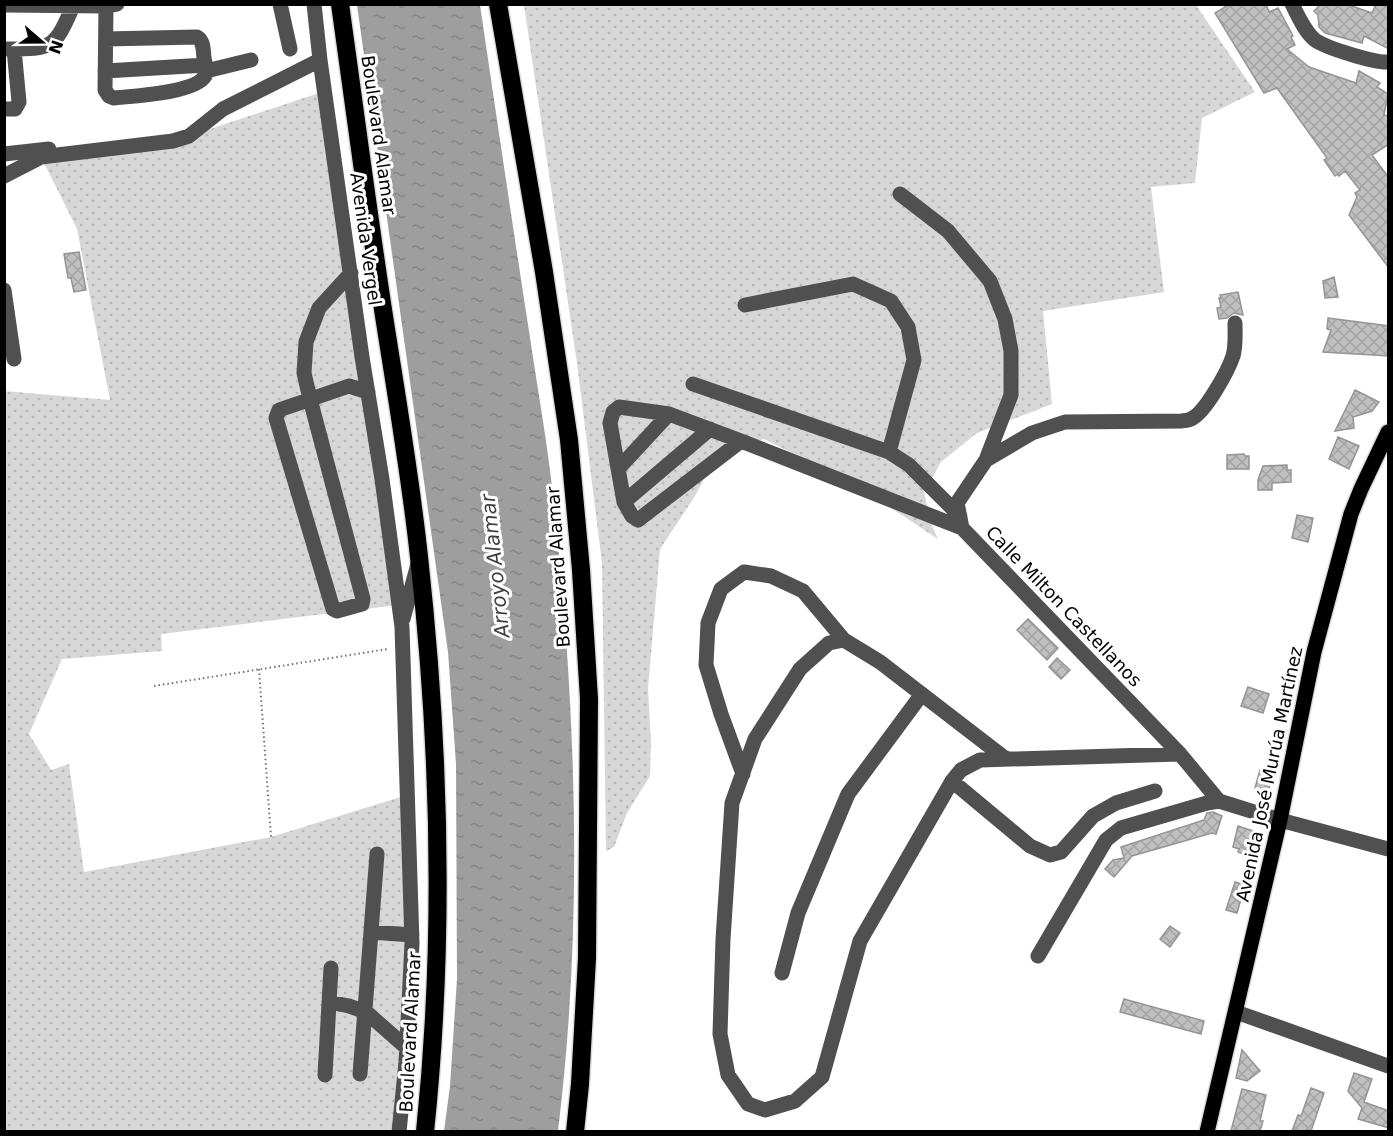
<svg xmlns="http://www.w3.org/2000/svg" width="1393" height="1136" viewBox="0 0 1393 1136" font-family="'DejaVu Sans',sans-serif">
<style>
.grass{fill:url(#grass-dots)}
.water{fill:url(#water-ripples)}
.building{fill:url(#building-cross-hatch);stroke:#949494;stroke-width:1.5}
.lines{fill:none;stroke-linecap:round;stroke-linejoin:round}
.major-casing{stroke:#dbdbdb;stroke-width:18}
.highway-casing{stroke:#dbdbdb;stroke-width:21}
.path{stroke:#727272;stroke-width:2;stroke-dasharray:1.5 3;stroke-linecap:butt}
.minor{stroke:#505050;stroke-width:15}
.major{stroke:#000;stroke-width:15}
.highway{stroke:#000;stroke-width:18}
.labels{text-anchor:middle;dominant-baseline:central;stroke-width:6;stroke-linejoin:round;paint-order:stroke}
.street-label{font-size:18px;fill:#000;stroke:#fff}
.water-label{font-size:20px;font-style:italic;fill:#3f3f3f;stroke:#fff}
</style>
<defs>
<pattern id="grass-dots" width="8" height="8" patternUnits="userSpaceOnUse" patternTransform="scale(1.5)"><rect width="8" height="8" fill="#d7d7d7"/><path d="M2 2h.1M6 6h.1" fill="none" stroke="#b7b7b7" stroke-width="1.8" stroke-linecap="round"/></pattern>
<pattern id="water-ripples" width="26" height="14" patternUnits="userSpaceOnUse" patternTransform="scale(1.5)"><rect width="26" height="14" fill="#9e9e9e"/><path d="M2 4q2-2 4 0t4 0M15 11q2-2 4 0t4 0" fill="none" stroke="#868686"/></pattern>
<pattern id="building-cross-hatch" width="8" height="8" patternUnits="userSpaceOnUse" patternTransform="scale(1.5)"><rect width="8" height="8" fill="#c0c0c0"/><path d="M0 0l8 8M0 8l8-8" fill="none" stroke="#a3a3a3"/></pattern>
</defs>
<rect width="100%" height="100%" fill="#fff"/>
<path class="grass" d="M524 5H1196L1255 92 1202 118 1195 183 1151 187 1164 292 1043 311 1052 404 977 433 941 462 924 492 932 526 938 539 858 486 764 439 720 450 695 496 660 549 648 689 651 742 650 776 627 813 614 847 606 851 602 563 577 363Z
M325 91 398 605 161 634 162 651 62 659 29 734 51 770 69 764 84 872 271 837 407 795 409 813 399 1131H5L4 391 110 400 77 229 41 157 189 136Z"/>
<path class="water" d="M357 5H480C496 113 512 222 529 331 537 386 547 440 553 495 576 706 584 920 558 1131H444L450 1086 457 979 456 764 448 652Z"/>
<path class="building" d="M1230 4H1266L1269 12 1278 8 1293 36 1291 37 1295 45 1287 49 1309 67 1356 83 1359 71 1380 83 1377 87 1388 94 1384 115 1389 116V144L1372 155 1389 178V268L1349 215 1357 197 1355 193 1360 190 1345 171 1339 176 1338 174 1335 176 1324 160 1327 158 1277 88 1264 93 1215 13Z
M1321 4H1346L1372 13 1376 4H1389V49L1364 36 1362 43 1325 33 1319 27 1318 15 1314 11Z
M79 252 86 290 74 292 71 278H68L64 254Z
M1334 277 1338 297 1325 298 1323 281Z
M1238 292 1243 315 1234 313 1227 318 1219 319 1217 308 1221 307 1219 298H1221L1220 295Z
M1328 318 1389 326V356L1323 352 1331 330 1327 329Z
M1355 390 1379 402 1372 411 1353 417 1354 428 1335 431Z
M1338 437 1359 446 1349 469 1329 459Z
M1244 454 1245 456H1249V469H1227V455Z
M1287 465V470H1291V482L1272 483V490H1258V480L1263 466Z
M1297 515 1313 518 1308 542 1292 538Z
M1028 619 1058 648 1047 660 1017 630Z
M1057 658 1070 670 1061 679 1049 667Z
M1248 687 1269 694 1263 713 1241 706Z
M1260 770 1273 773 1268 792 1255 788Z
M1213 812 1222 816 1216 834 1212 833 1132 856 1114 877 1105 869 1113 860 1124 858 1121 847 1204 820 1207 813Z
M1238 826 1259 833 1253 857 1238 852 1239 849 1233 847Z
M1235 882 1245 885 1237 913 1226 910Z
M1170 926 1180 933 1170 947 1160 939Z
M1124 999 1204 1021 1201 1034 1120 1012Z
M1242 1050 1260 1071 1247 1081 1236 1078Z
M1354 1073 1372 1079 1364 1102 1389 1111V1128L1358 1119 1362 1108 1348 1091Z
M1311 1088 1324 1093 1311 1131H1292L1298 1115 1301 1116Z
M1242 1089 1266 1095 1260 1121H1263L1260 1131H1231Z"/>
<g class="lines">
<defs>
<path id="major" d="M1207 1132 1280 820 1314 652 1351 514 1361 489 1388 432"/>
<path id="highway" d="M340 4C354 104 367 204 382 303 395 388 410 472 419 557 440 747 445 941 425 1132
M498 4 544 272 569 440 581 570 589 699 587 958 580 1084 575 1132"/>
</defs>
<use href="#major" class="major-casing"/>
<use href="#highway" class="highway-casing"/>
<path class="path" d="M259 669 271 837
M154 686 388 649"/>
<path class="minor" d="M280 4 290 49
M314 4 320 60 362 357 382 479 402 627 412 943 406 1062 399 1132
M1292 4C1298 16 1305 32 1315 40 1326 48 1375 63 1388 62
M4 5 106 6 117 4
M106 39 197 37C204 41 203 50 204 58 205 64 208 71 205 76 195 93 133 96 114 98L109 96 105 90 106 6
M4 49C52 49 54 50 73 6
M105 71 206 65
M206 71 251 60
M4 109H15L19 102 14 49
M4 154 49 149
M4 176 41 157 173 141 189 136 223 109 320 60
M900 194 948 231 990 281 1005 319 1011 351V395L986 460
M351 273 319 308 306 342 304 373 310 399 363 599 362 604 337 611 333 609 276 418 279 410 349 386 368 392
M4 290 14 359
M745 305 853 284 891 301 908 327 914 360 889 452
M1235 323C1235 334 1236 346 1233 356 1228 371 1205 413 1191 419 1188 421 1185 420 1182 421L1065 422 1032 433 986 460 957 503 962 528 1180 754 1219 801 1280 820 1388 849
M693 384 889 452 909 465 960 516
M741 441 638 520 632 516 624 502 610 423 613 412 619 407 669 414 741 441 962 528
M618 469 669 414
M624 502 710 429
M403 619 418 564
M1006 759 880 662 844 640 829 643 800 669 755 739 732 803 723 939 720 1034 728 1075 748 1104 765 1110 795 1101 822 1077 860 941 952 781 1030 846 1050 855 1061 852 1093 816 1116 803 1155 791
M743 774 721 714 706 665 708 623 721 589 744 572 771 576 803 591 844 640
M952 781 961 770 980 760 1180 754
M371 932 412 935
M1038 956 1106 840 1121 828 1207 803 1219 801
M782 973 798 913 848 794 922 694
M329 1002 349 1006 366 1012 407 1048
M1236 1012 1388 1066
M360 1074 377 854
M325 1075 331 968"/>
<use href="#major" class="major"/>
<use href="#highway" class="highway"/>
</g>
<g class="labels">
<g class="street-label">
<text transform="translate(379 135) rotate(82)">Boulevard Alamar</text>
<text transform="translate(366 239) rotate(82)">Avenida Vergel</text>
<text transform="translate(558 567) rotate(-94)">Boulevard Alamar</text>
<text transform="translate(1064 606) rotate(46)">Calle Milton Castellanos</text>
<text transform="translate(1269 774) rotate(-78)">Avenida José Murúa Martínez</text>
<text transform="translate(410 1032) rotate(-87)">Boulevard Alamar</text>
</g>
<g class="water-label">
<text transform="translate(495 566) rotate(-96)">Arroyo Alamar</text>
</g>
</g>
<rect width="1393" height="1136" fill="none" stroke="#000000" stroke-width="12"/>
<g transform="translate(42 42) rotate(110)" stroke="#ffffff" stroke-width="4.5" paint-order="stroke">
<path d="M0-4.5L10 22L0 15L-10 22Z" fill="#000000"/>
<text y="-9" font-size="16" font-weight="bold" text-anchor="middle" fill="#000000">N</text>
</g>
</svg>
